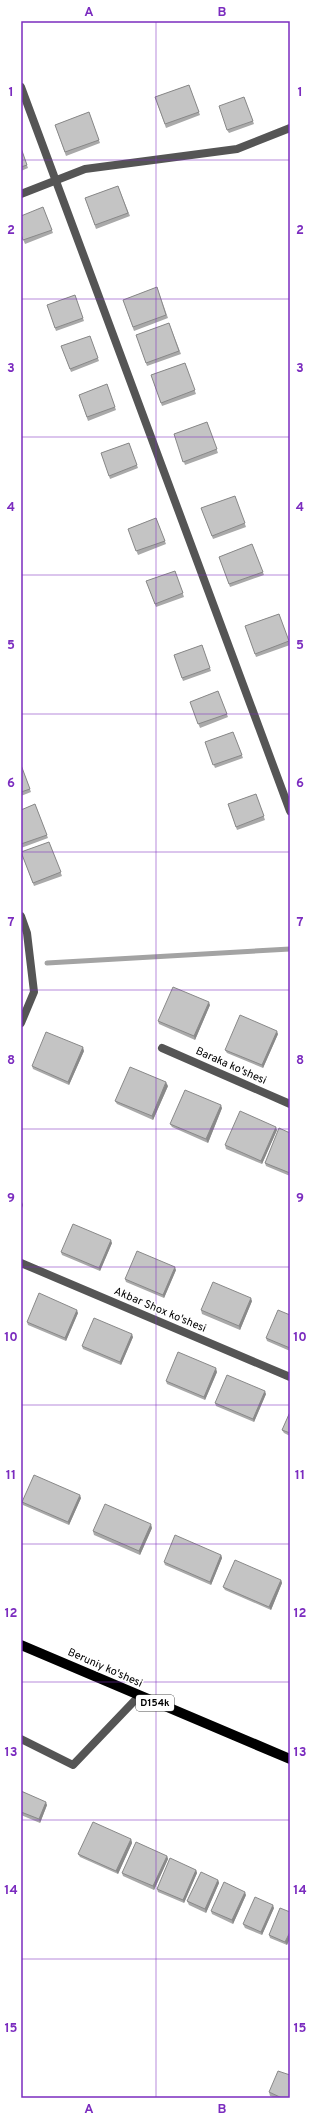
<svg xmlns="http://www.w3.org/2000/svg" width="311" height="2119" viewBox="0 0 311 2119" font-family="Overpass,sans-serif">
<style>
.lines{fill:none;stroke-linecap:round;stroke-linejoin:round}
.stream{stroke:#a3a3a3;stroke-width:5}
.service{stroke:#555;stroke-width:8}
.minor{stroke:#555;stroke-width:8}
.primary{stroke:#000;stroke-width:10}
.wall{fill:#a9a9a9}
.shaded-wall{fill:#898989}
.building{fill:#c4c4c4;stroke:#898989}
.grid{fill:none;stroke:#7b2cbf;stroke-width:1;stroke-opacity:0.55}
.labels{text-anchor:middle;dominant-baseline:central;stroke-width:3;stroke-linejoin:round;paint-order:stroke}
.shield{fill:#fff;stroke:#4c4c4c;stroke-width:1}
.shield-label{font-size:10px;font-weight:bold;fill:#000}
.street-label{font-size:11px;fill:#000;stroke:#fff}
.neatline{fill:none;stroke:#7b2cbf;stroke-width:1.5}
.grid-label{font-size:13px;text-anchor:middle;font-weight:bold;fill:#7b2cbf}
</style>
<rect width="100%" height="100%" fill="#fff"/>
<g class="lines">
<path class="stream" d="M47 963 290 949"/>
<path class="service" d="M21 1739 73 1765 139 1696"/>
<path class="minor" d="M21 87 290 811
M21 194 85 169 237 149 290 128
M21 916 27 933 34 992 21 1023
M162 1048 290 1104
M21 1263 290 1377"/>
<path class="primary" d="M21 1645 290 1759"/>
</g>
<path class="wall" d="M189 85 200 115 166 128 155 97Z
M244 97 254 124 229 133 227 130Z
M89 112 100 143 66 156 55 125Z
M21 148 28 168 21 171Z
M118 186 130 216 96 229 85 198Z
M43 207 53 233 25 244 21 234Z
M157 287 168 318 134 331 123 300Z
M75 295 84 321 56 331 47 305Z
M169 323 181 354 147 366 136 335Z
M90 336 99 361 71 372 61 346Z
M185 363 196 394 162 406 151 375Z
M107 384 116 410 88 421 79 395Z
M207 422 218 453 185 465 174 434Z
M129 443 138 468 110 479 101 453Z
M235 496 246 527 213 539 201 508Z
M156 518 166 544 138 555 128 529Z
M252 544 264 575 230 587 219 557Z
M175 571 184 597 156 607 146 581Z
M279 614 290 645 256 657 245 626Z
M202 645 211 671 183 681 174 655Z
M218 691 228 717 200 728 190 702Z
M233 732 243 758 215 768 205 742Z
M21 765 31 792 21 796Z
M256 794 265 820 237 830 228 804Z
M35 804 48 838 21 848V810Z
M49 842 62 876 34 886 21 852Z
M210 1005 195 1040 159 1024 158 1021Z
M278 1034 263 1068 227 1053 225 1050Z
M84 1051 69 1085 33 1069 32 1066Z
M168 1086 153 1120 117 1104 115 1101Z
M222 1108 208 1143 172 1127 170 1124Z
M277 1130 262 1164 226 1149 225 1145Z
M290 1133V1176L266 1166 265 1163Z
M112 1243 100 1271 62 1255 61 1252Z
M176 1270 164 1298 126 1282 125 1279Z
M252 1301 240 1330 202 1314 201 1310Z
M78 1313 66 1341 28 1325 27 1322Z
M290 1315V1351L267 1341 266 1338Z
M133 1337 121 1365 83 1349 82 1346Z
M217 1372 205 1400 167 1384 166 1381Z
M266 1394 254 1422 216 1406 215 1403Z
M290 1412V1436L284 1433 282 1430Z
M81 1498 69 1525 23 1505 22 1502Z
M152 1528 140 1555 94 1535 93 1531Z
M221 1555 222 1558 211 1585 165 1565 164 1562Z
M281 1580 282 1583 271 1610 225 1590 223 1587Z
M21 1791 47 1805 40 1823 21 1815Z
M131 1839 132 1843 118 1874 80 1857 78 1854Z
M167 1856 168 1859 154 1890 123 1876 122 1873Z
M196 1870 197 1873 184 1903 158 1892 157 1889Z
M218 1880 219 1883 206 1913 189 1905 187 1901Z
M246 1895 233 1924 212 1914 211 1911Z
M274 1908 262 1935 245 1928 243 1924Z
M290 1912V1938L287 1945 270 1938 269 1935Z
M269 2092 290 2098H276L270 2096Z"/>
<path class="shaded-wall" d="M209 1002 210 1005 195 1040 194 1036Z
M277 1031 278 1034 263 1068 262 1065Z
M83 1047 84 1051 69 1085 68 1082Z
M166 1082 168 1086 153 1120 152 1116Z
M221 1105 222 1108 208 1143 206 1139Z
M276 1127 277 1130 262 1164 261 1161Z
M22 1202 23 1205 21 1211V1205Z
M111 1240 112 1243 100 1271 99 1268Z
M175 1267 176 1270 164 1298 163 1295Z
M251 1298 252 1301 240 1330 239 1326Z
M77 1310 78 1313 66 1341 65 1338Z
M132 1334 133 1337 121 1365 120 1362Z
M216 1368 217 1372 205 1400 204 1397Z
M265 1391 266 1394 254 1422 253 1419Z
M80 1495 81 1498 69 1525 68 1522Z
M151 1524 152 1528 140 1555 139 1551Z
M221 1555 222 1558 211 1585 210 1582Z
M281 1580 282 1583 271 1610 269 1607Z
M46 1802 47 1805 40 1823 39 1819Z
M131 1839 132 1843 118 1874 116 1871Z
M167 1856 168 1859 154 1890 153 1886Z
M196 1870 197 1873 184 1903 183 1900Z
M218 1880 219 1883 206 1913 205 1909Z
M245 1892 246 1895 233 1924 232 1920Z
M273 1905 274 1908 262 1935 261 1932Z
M290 1932V1938L287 1945 285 1942Z"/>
<path class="building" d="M189 85 199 112 165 124 155 97Z
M244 97 253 121 227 130 219 106Z
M89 112 99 140 65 152 55 125Z
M21 148 27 165 21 167Z
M118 186 128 213 95 225 85 198Z
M43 207 52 230 23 240 21 234V216Z
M157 287 166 315 133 327 123 300Z
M75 295 83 318 55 328 47 305Z
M169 323 179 351 146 363 136 335Z
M90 336 98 358 70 369 61 346Z
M185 363 195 390 161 403 151 375Z
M107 384 115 407 87 417 79 395Z
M207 422 217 449 183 462 174 434Z
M129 443 137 465 109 476 101 453Z
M235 496 245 523 212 536 201 508Z
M156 518 165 541 136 551 128 529Z
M252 544 263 572 229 584 219 557Z
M175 571 183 593 155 604 146 581Z
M279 614 289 641 255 654 245 626Z
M202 645 210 668 182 678 174 655Z
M218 691 227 714 198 724 190 702Z
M233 732 242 755 213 765 205 742Z
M21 765 30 789 21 792Z
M256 794 264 816 236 827 228 804Z
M35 804 47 835 21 844V810Z
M49 842 61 872 33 883 21 852Z
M173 987 209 1002 194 1036 158 1021Z
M240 1015 277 1031 262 1065 225 1050Z
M46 1032 83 1047 68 1082 32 1066Z
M130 1067 166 1082 152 1116 115 1101Z
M185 1090 221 1105 206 1139 170 1124Z
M240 1111 276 1127 261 1161 225 1145Z
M279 1128 290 1133V1173L265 1163Z
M73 1224 111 1240 99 1268 61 1252Z
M137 1251 175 1267 163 1295 125 1279Z
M213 1282 251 1298 239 1326 201 1310Z
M39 1293 77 1310 65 1338 27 1322Z
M278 1310 290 1315V1348L266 1338Z
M94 1318 132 1334 120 1362 82 1346Z
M178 1352 216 1368 204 1397 166 1381Z
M227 1375 265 1391 253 1419 215 1403Z
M290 1412V1433L282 1430Z
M34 1475 80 1495 68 1522 22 1502Z
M105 1504 151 1524 139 1551 93 1531Z
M175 1535 221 1555 210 1582 164 1562Z
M235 1560 281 1580 269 1607 223 1587Z
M21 1791 46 1802 39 1819 21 1812Z
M93 1822 131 1839 116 1871 78 1854Z
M136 1842 167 1856 153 1886 122 1873Z
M170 1858 196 1870 183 1900 157 1889Z
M201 1872 218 1880 205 1909 187 1901Z
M224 1882 245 1892 232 1920 211 1911Z
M255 1897 273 1905 261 1932 243 1924Z
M280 1908 290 1912V1932L285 1942 269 1935Z
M278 2071 290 2075V2098H282L269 2092Z"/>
<path class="grid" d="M156 21V2098M21 160H290M21 299H290M21 437H290M21 575H290M21 714H290M21 852H290M21 990H290M21 1129H290M21 1267H290M21 1405H290M21 1544H290M21 1682H290M21 1820H290M21 1959H290"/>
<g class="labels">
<rect class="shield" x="136" y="1695" width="38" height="16" rx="3"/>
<g class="shield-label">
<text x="155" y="1703">D154k</text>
</g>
<g class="street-label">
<text transform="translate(231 1066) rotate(24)">Baraka ko'shesi</text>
<text transform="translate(160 1310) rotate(23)">Akbar Shox ko'shesi</text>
<text transform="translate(105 1668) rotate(24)">Beruniy ko'shesi</text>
</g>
</g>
<rect width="311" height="2119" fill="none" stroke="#ffffff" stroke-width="44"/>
<rect x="22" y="22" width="267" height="2075" class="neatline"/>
<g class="grid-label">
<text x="89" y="16">A</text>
<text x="222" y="16">B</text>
<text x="11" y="96">1</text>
<text x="300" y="96">1</text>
<text x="11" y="234">2</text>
<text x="300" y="234">2</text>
<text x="11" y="372">3</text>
<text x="300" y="372">3</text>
<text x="11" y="511">4</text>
<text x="300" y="511">4</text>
<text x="11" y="649">5</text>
<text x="300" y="649">5</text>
<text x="11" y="787">6</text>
<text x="300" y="787">6</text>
<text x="11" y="926">7</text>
<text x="300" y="926">7</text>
<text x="11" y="1064">8</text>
<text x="300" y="1064">8</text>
<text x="11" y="1202">9</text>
<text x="300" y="1202">9</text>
<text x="11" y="1341">10</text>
<text x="300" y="1341">10</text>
<text x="11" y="1479">11</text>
<text x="300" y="1479">11</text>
<text x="11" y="1617">12</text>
<text x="300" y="1617">12</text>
<text x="11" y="1756">13</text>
<text x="300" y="1756">13</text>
<text x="11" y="1894">14</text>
<text x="300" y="1894">14</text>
<text x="11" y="2032">15</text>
<text x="300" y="2032">15</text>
<text x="89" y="2113">A</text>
<text x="222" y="2113">B</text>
</g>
</svg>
